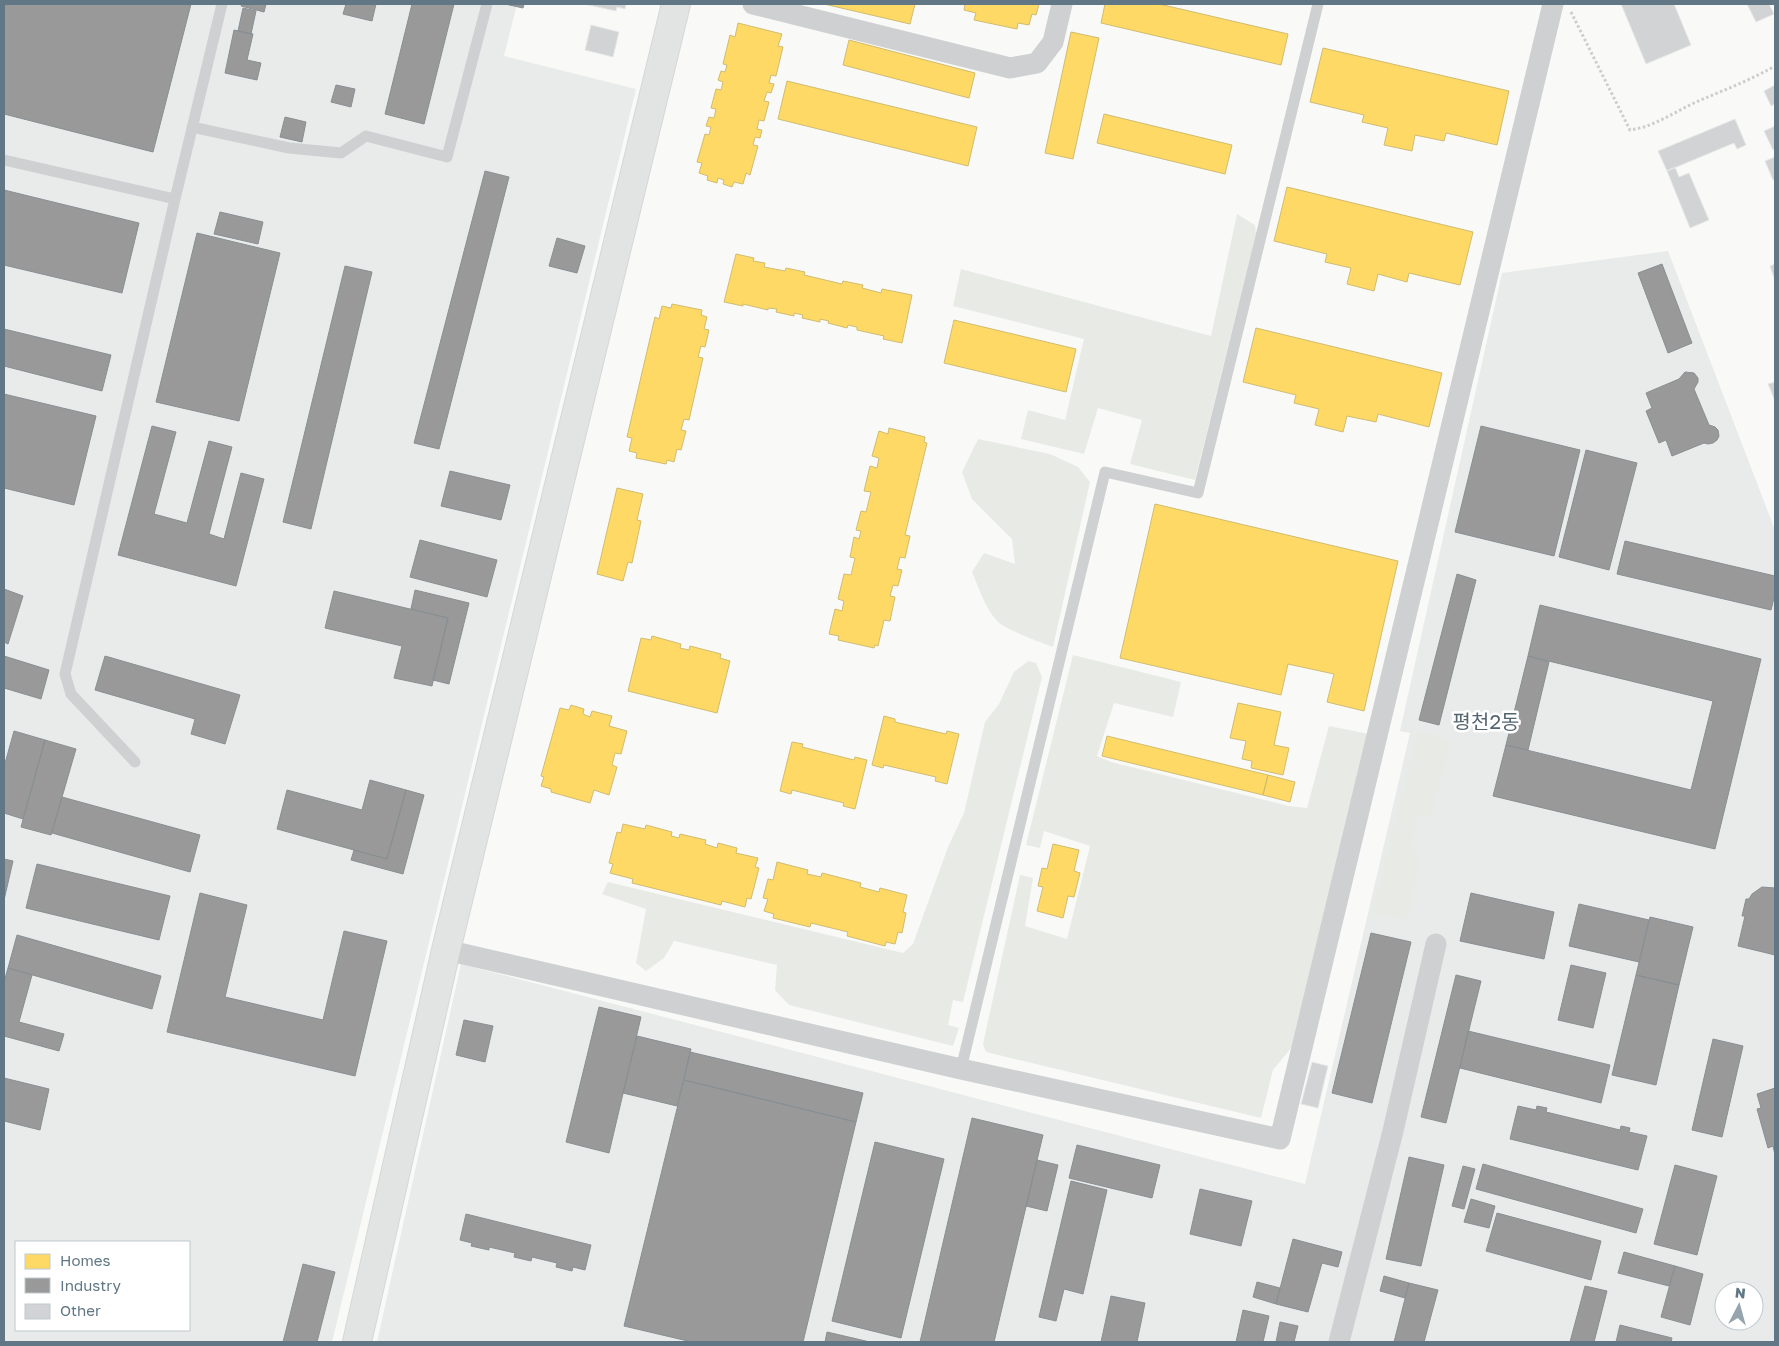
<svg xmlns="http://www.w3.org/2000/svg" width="1779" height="1346" viewBox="0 0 1779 1346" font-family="'Golos Text','Noto Sans KR',sans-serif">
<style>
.built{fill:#e8ebea;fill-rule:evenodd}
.green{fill:#e8ebe5}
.homes{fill:#ffd966;stroke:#d0bc6f}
.industry{fill:#999;stroke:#888f93}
.building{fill:#d1d3d4;stroke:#e8e8e8}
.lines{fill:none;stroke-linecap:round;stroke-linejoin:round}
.secondary-casing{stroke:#d6d7d8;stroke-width:30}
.path{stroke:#cccece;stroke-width:3;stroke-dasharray:2.5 2.5;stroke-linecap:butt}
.lane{stroke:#ced0d1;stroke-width:11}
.street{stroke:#ced0d1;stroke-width:21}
.secondary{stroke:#e2e3e3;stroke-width:28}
.labels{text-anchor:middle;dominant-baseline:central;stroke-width:5;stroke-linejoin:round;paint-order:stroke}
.quarter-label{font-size:20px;fill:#546570;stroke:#fff}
</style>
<rect width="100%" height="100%" fill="#f9f9f8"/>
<path class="built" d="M4 4H517L504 56 636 89 332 1342H4ZM16 1242H189V1330H16Z
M1668 251 1775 530V1342H377L461 964 1305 1184 1410 733 1400 731 1502 273ZM1724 1291H1754V1321H1724Z"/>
<path class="green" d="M1237 214 1255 225 1256 234 1195 480 1130 464 1142 420 1098 408 1084 454 1021 439 1028 410 1065 420 1084 339 953 306 961 269 1211 336Z
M978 439 1050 454 1078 467 1090 482 1053 647C1040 642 1006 630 997 621 985 608 979 588 972 572L984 553 1015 564 1012 539 972 499 962 472Z
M1073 655 1181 682 1173 717 1114 703 1097 756 1111 762 1289 806 1307 808 1329 726 1369 734 1292 1047 1273 1070 1261 1118 986 1052 983 1044 1020 875 1033 878 1025 926 1067 939 1090 846 1044 831 1040 848 1026 845Z
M1028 661 1036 663 1042 677 963 1002 953 1000 948 1025 959 1028 953 1046 789 1005 775 990 777 965 674 941 664 958 646 971 636 963 646 909 602 894 608 882 903 953 913 944 948 847 964 813 985 722 999 704 1014 672Z
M1418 731 1449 740 1451 743 1432 816 1417 815 1412 848 1416 855 1422 857 1407 920 1371 913Z"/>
<path class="homes" d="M824 4H915L910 24Z
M965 4H1039L1036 15 1032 14 1029 25 1018 23 1017 29 974 20 976 13 964 10Z
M1105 4H1159L1288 34 1281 65 1101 23Z
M738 23 782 34 778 46 783 47 776 76 771 75 769 83 774 84 771 93 767 92 764 101 769 102 764 121 759 120 757 129 762 130 760 138 755 137 753 145 758 146 750 175 746 173 743 184 734 182 732 187 723 184 724 180 718 178 717 183 707 180 708 176 699 173 702 163 697 162 705 134 709 135 711 127 706 126 709 117 714 118 716 109 711 108 716 89 721 90 723 82 718 80 721 71 725 72 727 65 723 64 730 35 735 37Z
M1071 32 1099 38 1073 159 1045 153Z
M849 40 975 73 969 98 843 65Z
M1323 48 1509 91 1497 145 1446 133 1444 141 1415 135 1412 151 1384 145 1388 128 1362 122 1364 115 1310 102Z
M787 81 977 127 968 166 778 119Z
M1104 114 1232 145 1225 174 1097 143Z
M1287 187 1473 232 1460 285 1409 273 1407 282 1378 274 1374 291 1347 284 1351 268 1325 262 1327 254 1274 241Z
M736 254 754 258 753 261 765 263 764 267 785 271 786 268 805 272 804 275 842 284 843 281 863 285 862 288 881 293 882 289 912 295 902 343 883 339 884 336 857 330V327L848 325 847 328 828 323 829 321 820 319V322L802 318 803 315 794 313V316L776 312 777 309 768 308V310L743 304V306L724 302Z
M672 304 702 310 701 315 707 317 704 329 709 330 705 347 701 346 698 357 703 358 689 420 684 419 681 430 686 431 681 450 677 449 674 462 667 460 666 464 636 458 637 453 629 451 632 438 627 437 655 317 659 319 662 306 671 308Z
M954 320 1076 349 1066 392 944 363Z
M1256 328 1442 373 1429 427 1378 414 1376 422 1347 416 1343 432 1315 425 1319 409 1294 403 1296 395 1243 382Z
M889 428 925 437 924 442 927 443 905 535 910 536 905 558 900 557 897 569 902 570 898 586 893 585 890 596 895 597 890 621 884 620 878 646 875 645 874 648 838 640 839 636 829 634 835 609 842 611 844 601 838 599 844 574 851 575 855 558 850 557 854 537 859 539 861 531 856 530 861 511 866 512 871 492 864 491 870 466 877 468 879 458 872 456 879 431 888 434Z
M617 488 643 494 637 520 641 521 632 563 628 562 623 581 597 574Z
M1155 504 1398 561 1364 711 1327 702 1334 674 1288 664 1281 695 1120 658Z
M652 636 681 644 680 648 689 650 690 646 721 654 720 658 730 661 717 713 628 691 641 638 651 640Z
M1238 703 1281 712 1274 745 1289 748 1283 775 1251 768 1252 761 1242 759 1246 741 1230 738Z
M571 705 584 709 583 714 590 717 592 711 612 716 609 726 627 731 621 754 615 753 612 765 617 767 609 795 594 790 590 803 551 792V789L541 786 544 777 541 776 560 708 569 710Z
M884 716 895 719V722L946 734 947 731 959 734 947 784 935 781 936 777 884 765 883 768 872 765Z
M1107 736 1268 775 1263 795 1102 756Z
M792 742 803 744 802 747 854 760 855 757 867 760 855 809 843 806 844 803 792 790 791 794 780 791Z
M1268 775 1295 782 1290 802 1263 795Z
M623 824 645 829 646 825 672 832 671 836 679 838 680 834 706 840 705 844 717 848 718 843 737 848 736 853 758 858 755 867 759 868 751 899 747 898 745 907 722 901 721 905 632 883 633 879 610 873 613 864 609 863 617 832 621 833Z
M1053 844 1079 850 1074 871 1080 873 1074 897 1068 896 1063 918 1037 911 1043 887 1038 886 1042 868 1047 869Z
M777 862 808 870 807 874 821 877 822 873 861 883 860 887 879 892 880 888 907 895 903 912 906 913 902 933 898 932 895 944 886 942 885 946 847 936 848 932 811 923 810 927 773 918 774 914 764 911 768 899 763 898 768 879 773 880Z"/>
<path class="industry" d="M4 4H191L153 152 4 114Z
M242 4H266L264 12 241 6Z
M346 4H376L372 21 343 14Z
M412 4H454L424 124 385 114Z
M505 4H524L523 8Z
M243 8 256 11 251 34 238 31Z
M234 30 253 34 247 60 261 63 257 80 225 73Z
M336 85 355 89 351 107 331 102Z
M285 117 306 122 302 142 280 137Z
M485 171 509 177 439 449 414 443Z
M4 190 139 223 122 293 4 265Z
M220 212 263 222 258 244 214 234Z
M197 233 280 253 239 421 156 402Z
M557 238 585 246 577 273 549 266Z
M1662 264 1692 343 1668 353 1638 273Z
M345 266 372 272 311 529 283 522Z
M4 329 111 355 102 391 4 366Z
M1685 372 1694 373 1698 378V382L1694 389 1709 425 1715 427 1718 430 1719 436 1717 440 1713 443 1708 444 1704 443 1672 456 1666 440 1659 443 1646 411 1652 408 1646 393 1679 379Z
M4 394 96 416 74 505 4 488Z
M152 426 176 432 154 514 187 523 209 441 232 447 209 534 224 539 241 473 264 479 236 586 118 555Z
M1481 426 1580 450 1554 556 1455 532Z
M1586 450 1637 463 1609 570 1559 557Z
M450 471 510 485 501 520 441 506Z
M420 540 497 560 487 597 410 577Z
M1625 541 1775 576V594L1771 610 1617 574Z
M1457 574 1476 580 1439 725 1419 720Z
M4 589 23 596 8 644 4 642Z
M415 590 469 603 449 684 433 680 448 618 411 609Z
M334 591 448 618 432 686 394 678 402 646 325 628Z
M1540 605 1761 659 1715 849 1493 796 1506 745 1691 790 1713 701 1528 656Z
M4 656 49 670 41 699 4 688Z
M105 656 240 695 225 744 191 734 195 719 95 690Z
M1528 656 1549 662 1528 750 1506 745Z
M14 731 45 740 23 819 4 813V767Z
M45 740 76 749 51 835 21 827Z
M370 780 406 790 387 859 277 829 287 790 362 810Z
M406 790 424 795 403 874 351 860 354 850 387 859Z
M62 797 200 835 190 872 52 833Z
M4 859 13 861 4 900Z
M37 864 170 896 159 940 26 908Z
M1762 887 1775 888V955L1738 946 1745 916H1742L1746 899H1749L1752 894Z
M200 893 247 905 225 997 323 1020 344 931 387 941 355 1076 167 1032Z
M1471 893 1554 912 1544 959 1460 941Z
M1579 904 1649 920 1639 962 1569 946Z
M1650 917 1693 927 1679 985 1636 975Z
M1371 933 1411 942 1372 1103 1332 1093Z
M17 935 161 976 152 1009 8 968Z
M1571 965 1606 973 1593 1028 1558 1020Z
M8 968 32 975 19 1022 64 1034 59 1051 4 1036V982Z
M1456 975 1481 981 1446 1123 1421 1117Z
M1636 975 1679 985 1656 1085 1612 1075Z
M599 1007 641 1017 609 1153 566 1142Z
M464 1020 493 1026 485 1062 456 1055Z
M1468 1031 1610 1065 1601 1103 1460 1068Z
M637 1036 691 1049 677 1106 623 1093Z
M1713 1039 1743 1046 1722 1137 1692 1130Z
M690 1052 863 1093 856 1122 684 1080Z
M4 1078 49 1089 40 1130 4 1121Z
M684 1080 856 1122 803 1342H692L624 1326Z
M1775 1088V1155L1773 1146 1768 1148 1757 1109 1761 1108 1757 1094Z
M1518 1106 1536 1110 1537 1106 1547 1108 1546 1112 1620 1130 1621 1126 1630 1128 1629 1132 1647 1136 1638 1170 1510 1139Z
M972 1118 1043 1135 994 1342H920Z
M875 1142 944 1159 901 1338 832 1321Z
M1077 1145 1160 1165 1152 1198 1069 1178Z
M1409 1157 1444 1165 1421 1266 1386 1259Z
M1037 1160 1058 1165 1047 1211 1026 1206Z
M1483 1164 1643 1209 1636 1233 1476 1189Z
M1675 1165 1717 1176 1697 1255 1654 1244Z
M1463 1166 1475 1169 1464 1209 1452 1206Z
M1071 1181 1107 1190 1083 1294 1064 1289 1056 1321 1039 1317Z
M1200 1189 1252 1201 1241 1246 1190 1234Z
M1471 1199 1495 1206 1489 1228 1464 1222Z
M1497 1213 1601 1241 1591 1280 1486 1251Z
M466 1214 591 1245 585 1270 573 1267 572 1271 556 1267 557 1263 532 1257 531 1261 514 1257 515 1253 489 1247V1250L471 1246 472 1243 460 1240Z
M1293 1239 1342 1252 1338 1267 1322 1263 1308 1312 1276 1304Z
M1624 1252 1675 1266 1669 1286 1618 1273Z
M303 1264 335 1272 317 1342H283Z
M1675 1266 1703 1274 1690 1325 1661 1317Z
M1384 1276 1409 1283 1405 1298 1380 1291Z
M1257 1282 1280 1288 1276 1304 1253 1297Z
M1409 1283 1438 1290 1424 1342H1394Z
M1585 1286 1607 1291 1594 1342H1570Z
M1111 1296 1145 1303 1137 1342H1101Z
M1243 1310 1269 1316 1263 1342H1236Z
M1280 1322 1298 1326 1294 1342H1276Z
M1620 1325 1672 1338 1671 1342H1616Z
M827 1332 870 1342H825Z"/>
<path class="building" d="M584 4H626L625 9 617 7 616 11Z
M1621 4H1674L1691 45 1646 64Z
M1747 4H1769L1774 14 1756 22Z
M591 25 619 32 613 57 585 50Z
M1775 85V104L1771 106 1764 91Z
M1735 119 1746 145 1737 149 1734 143 1667 171 1658 151Z
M1775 126V148L1773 150 1764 131Z
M1775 157V179L1773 180 1765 161Z
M1675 167 1679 177 1689 173 1709 220 1690 228 1667 171Z
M1775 264V281L1770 266Z
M1775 382V401L1768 384Z
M1312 1062 1328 1066 1318 1108 1301 1104Z"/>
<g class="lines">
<defs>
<path id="secondary" d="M357 1342 446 950 676 4"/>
</defs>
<use href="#secondary" class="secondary-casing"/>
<path class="path" d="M1571 12 1630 130C1653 127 1673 113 1694 103 1721 91 1749 81 1775 66"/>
<path class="lane" d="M192 127 289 148 341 153 366 136 447 157 487 4
M4 160 175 199 222 4
M135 762 71 694 65 674 175 199
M961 1069 1105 472 1198 493 1318 4"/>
<path class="street" d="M753 4 1010 68 1037 63 1053 42 1062 4
M446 950 961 1069 1280 1139 1553 4
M1339 1342 1393 1131 1436 944"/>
<use href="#secondary" class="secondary"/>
</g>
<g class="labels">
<g class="quarter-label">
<text x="1486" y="721">평천2동</text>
</g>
</g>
<rect width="1779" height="1346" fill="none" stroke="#617785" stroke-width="10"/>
<rect x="15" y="1241" width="175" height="90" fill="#ffffff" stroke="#c0c9ce"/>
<rect x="25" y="1254" width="25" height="15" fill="#ffd966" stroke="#c0c9ce"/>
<text x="60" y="1266" font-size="15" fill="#617785">Homes</text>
<rect x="25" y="1278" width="25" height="15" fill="#999999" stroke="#c0c9ce"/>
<text x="60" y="1291" font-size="15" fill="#617785">Industry</text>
<rect x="25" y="1304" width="25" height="15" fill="#d1d3d4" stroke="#c0c9ce"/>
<text x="60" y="1316" font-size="15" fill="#617785">Other</text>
<g transform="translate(1739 1306) rotate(6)"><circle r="24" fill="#ffffff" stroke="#c0c9ce"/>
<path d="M0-4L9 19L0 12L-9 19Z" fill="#96a4ad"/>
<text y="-8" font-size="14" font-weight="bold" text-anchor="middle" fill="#617785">N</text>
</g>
</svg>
